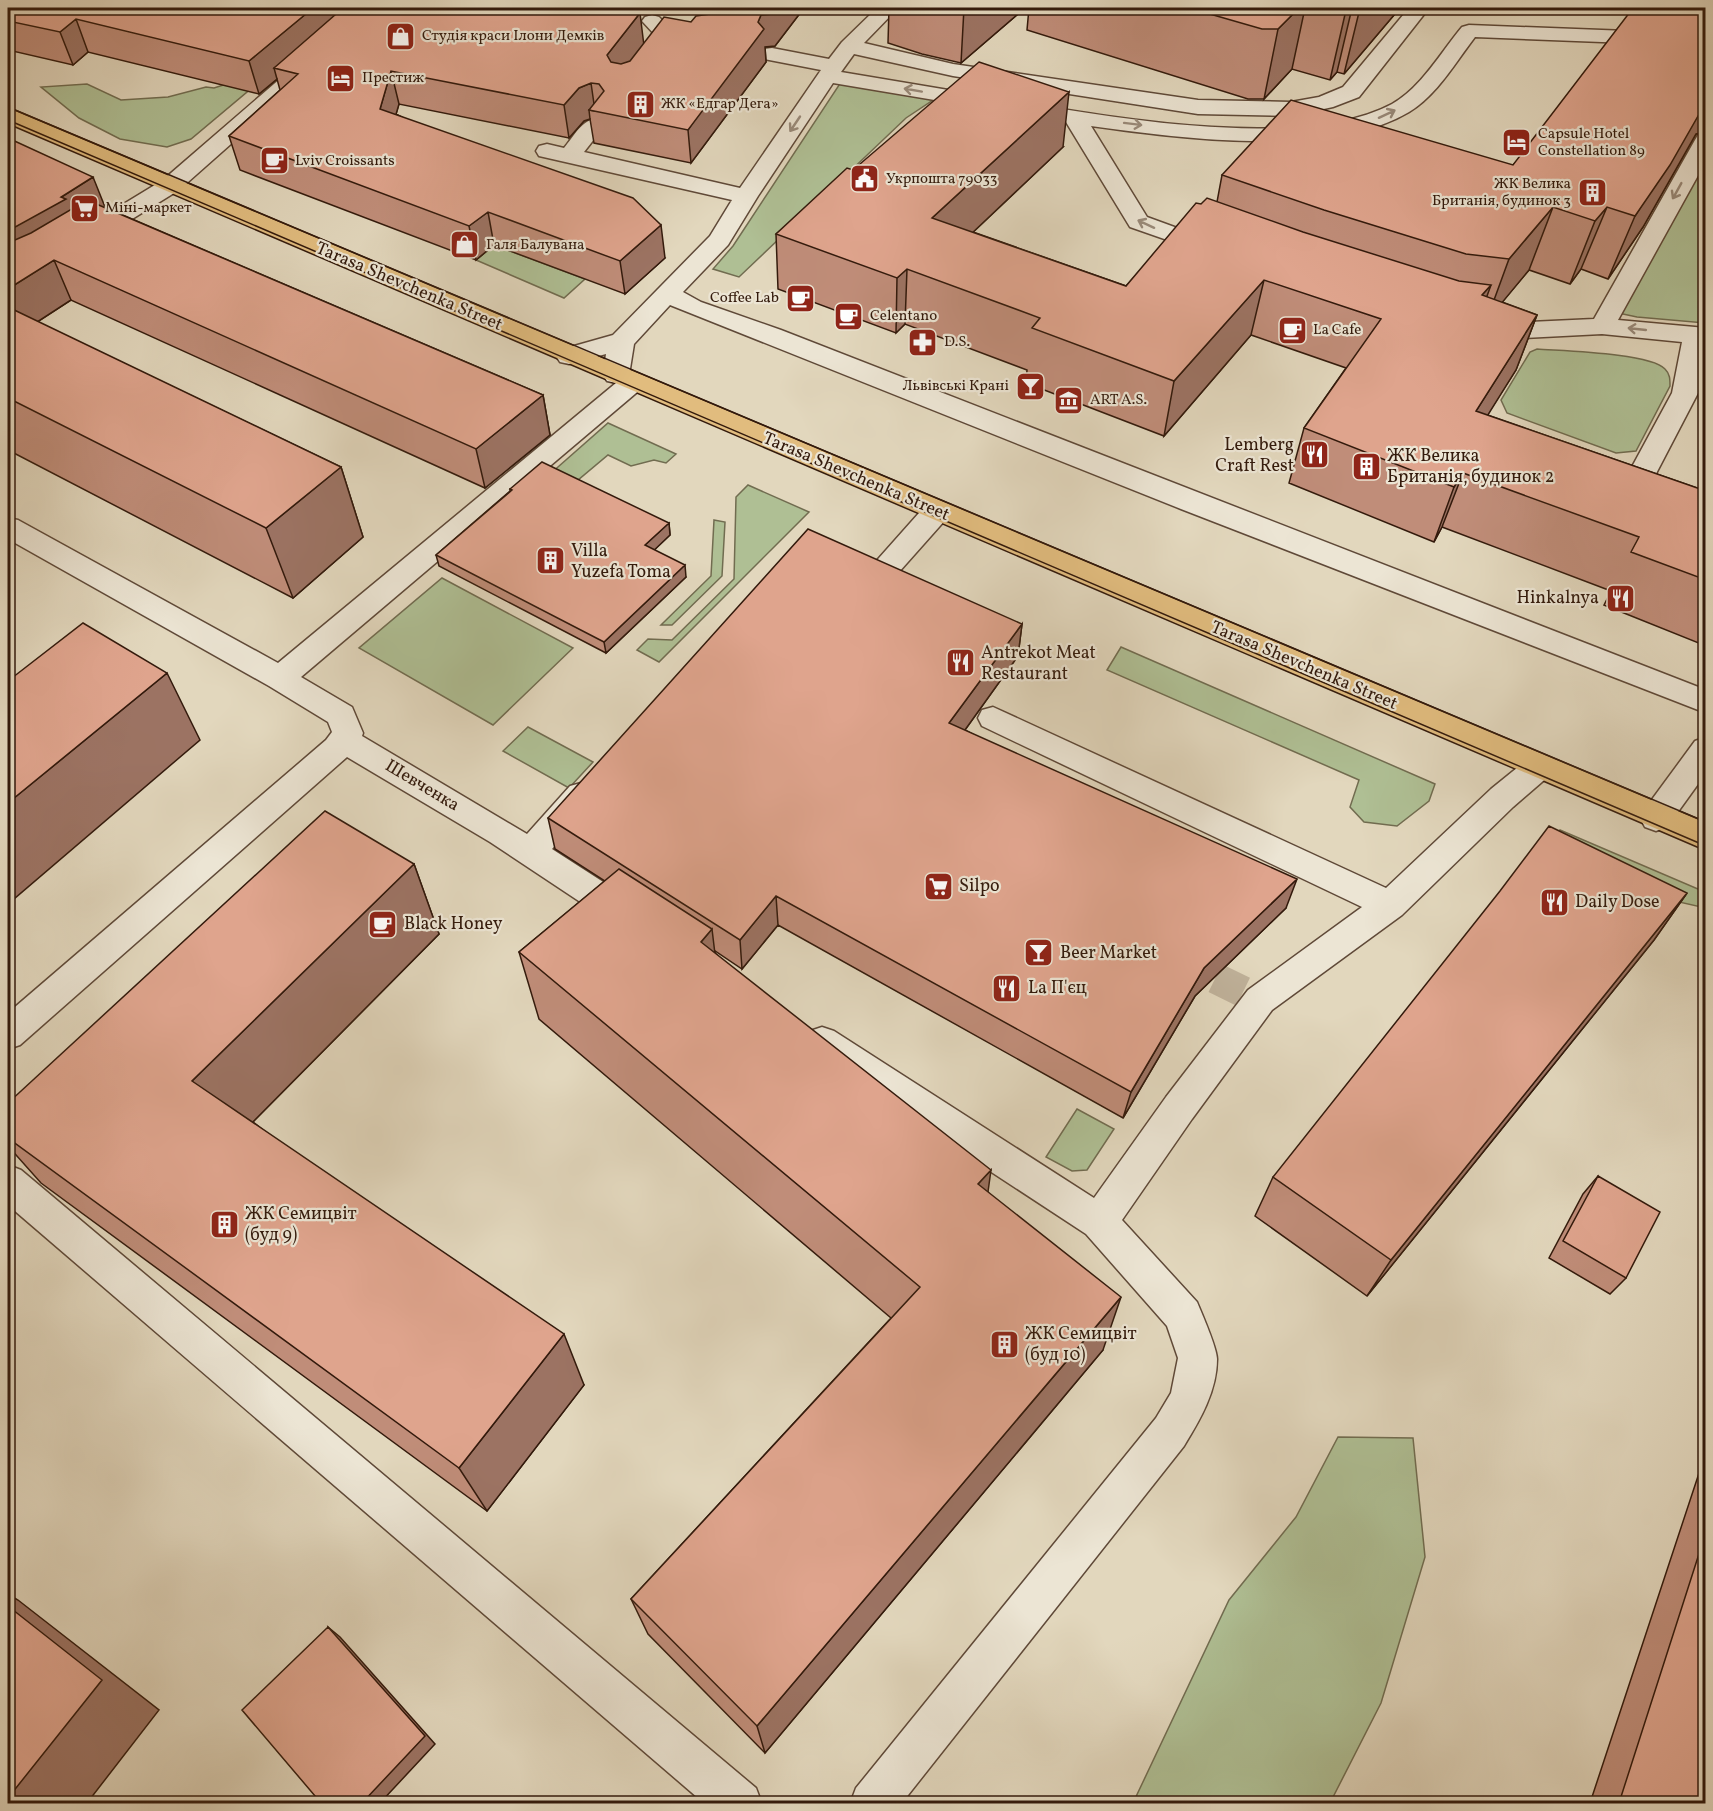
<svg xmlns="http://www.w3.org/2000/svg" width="1713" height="1811" viewBox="0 0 1713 1811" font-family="Vollkorn,serif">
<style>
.green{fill:#afbf94;stroke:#716c50;stroke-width:1.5}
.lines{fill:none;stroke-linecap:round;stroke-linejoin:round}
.minor-tunnel{stroke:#bfb19a;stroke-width:31;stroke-dasharray:31 15;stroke-linecap:butt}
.minor-casing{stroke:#5f4938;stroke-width:3}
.major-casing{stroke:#331a0c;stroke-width:3}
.minor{fill:#ece5d4;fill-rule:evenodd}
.major{fill:#e1bc7e;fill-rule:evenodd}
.tram{stroke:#331a0c;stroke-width:1.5}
.wall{fill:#c08d79;stroke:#331a0c;stroke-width:1.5}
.shaded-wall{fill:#9c7363;stroke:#331a0c;stroke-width:1.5}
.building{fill:#dfa48d;stroke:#331a0c;stroke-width:1.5}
.oneway{stroke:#998a7a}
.labels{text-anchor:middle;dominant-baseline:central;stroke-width:4.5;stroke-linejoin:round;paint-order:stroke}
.far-poi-label{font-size:15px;fill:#331a0c;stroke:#ece5d4;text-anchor:start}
.street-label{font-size:18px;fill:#331a0c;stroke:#ece5d4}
.poi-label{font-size:18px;fill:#331a0c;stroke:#ece5d4;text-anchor:start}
</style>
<rect width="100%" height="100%" fill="#e2d7bd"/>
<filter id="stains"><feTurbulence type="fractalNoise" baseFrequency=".00333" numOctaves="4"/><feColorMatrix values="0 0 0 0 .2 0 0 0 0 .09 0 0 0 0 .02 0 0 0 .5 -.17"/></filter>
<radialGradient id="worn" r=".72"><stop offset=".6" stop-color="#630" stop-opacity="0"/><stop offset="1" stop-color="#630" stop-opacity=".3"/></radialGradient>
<path class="green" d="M255 75 265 77 191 139 167 147 120 139 79 118 41 87 87 84 121 100 168 97 206 87 214 88Z
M843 79 936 98 906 118 739 277 713 269 733 246Z
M1705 136V323L1637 317 1618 313Z
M494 245 585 279 564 298 476 260Z
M1537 349C1562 351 1650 353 1665 369 1670 374 1670 379 1670 386L1636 451 1616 453 1507 413 1501 400 1530 352Z
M608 423 676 454 666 463 654 460 631 466 608 455 572 485 550 474Z
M748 485 809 512 659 662 637 650 648 639 672 640 734 579 736 497Z
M714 520 725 522 722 576 672 625H661L711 576Z
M442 578 573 648 493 725 359 648Z
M1121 647 1435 784 1429 801 1397 826 1364 822 1350 807 1359 780 1107 670Z
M528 727 593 762 569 788 503 751Z
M1560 830 1705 892V900L1701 907 1644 894 1555 846Z
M1077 1109 1114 1129 1087 1170 1072 1171 1046 1157Z
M1338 1437 1413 1438 1425 1557 1381 1703 1330 1803H1133L1229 1600 1296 1517Z"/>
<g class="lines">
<path class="minor-tunnel" d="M1174 958 1260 1000"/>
<defs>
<path id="minor" d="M362 8H384L179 190 48 271 8 288V272L30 261 163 180Z
M877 8H898L864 43 953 64 1198 100 1291 102 1319 97 1343 87 1409 8H1429L1359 97 1333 107 1291 116 1198 114 953 76 854 54 841 72C895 81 948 90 1002 99 1103 116 1300 153 1392 104 1421 88 1441 52 1462 27L1469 25 1706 34V46L1475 37C1455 63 1437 95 1409 112 1331 159 1178 138 1091 126L1147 217 1221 244 1225 249 1221 254 1213 256 1130 227 1066 122 833 83 758 196 728 245 683 292 701 302 781 330 1706 690V713L1181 509 670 305 634 344 629 375 642 376 646 382 642 388 301 677 352 707 363 733 362 736 527 834 570 786 581 783 592 786 597 795 592 804 552 849 642 907 647 917 642 927 630 931 618 927 490 842 347 757 20 1045 8 1049V1013L326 740 332 732 328 722 269 686 8 539V518L18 520 278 663 616 383 607 381 603 375 606 354 569 364 560 362 556 356 560 350 567 348 613 335 710 236 732 200 539 156 536 151 539 146 547 144 564 148C575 135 584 115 603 119L606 124 584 152 740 188 821 70 764 59 761 54 764 49 772 48 829 59 842 42Z
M652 15 659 17 676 34C667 48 657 69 638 65L635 60 655 35 642 21 645 17Z
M1706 133V161L1618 320 1706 328V352L1698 393 1648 489 1644 496 1634 498 1624 496 1620 489 1672 393 1682 342 1602 334 1486 340 1477 338 1473 332 1477 326 1486 324 1594 319 1695 140 1698 135Z
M937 502 947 504 951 511 947 518 891 581 881 584 871 581 867 574 871 567 927 504Z
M993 707 1386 888 1491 789 1528 759 1539 755 1550 759 1555 767 1550 775 1513 807 1402 915 1272 1010 1192 1119 1122 1220 1197 1302C1202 1314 1217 1348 1217 1359 1217 1391 1200 1420 1184 1446L901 1804H850L856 1788 1156 1418 1171 1393 1178 1358 1167 1326 1086 1234 810 1053 805 1042 810 1031 822 1027 834 1031 1094 1198 1166 1097 1248 990 1362 907 982 726 978 718 982 710Z
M1706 737V773L1667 827 1656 831 1645 827 1640 818 1645 809 1695 741Z
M8 1165 21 1170 756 1788 762 1804H705L8 1205Z"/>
<path id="major" d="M8 108 1706 823V850L8 123Z"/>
</defs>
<use href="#minor" class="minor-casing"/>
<use href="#major" class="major-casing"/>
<use href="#minor" class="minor"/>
<use href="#major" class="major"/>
<path class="tram" d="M8 107 1706 822
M8 120 1706 846"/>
</g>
<path class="wall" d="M8 8H614L644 44 708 14V8H804L775 46 765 47 766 62 691 163 594 143 590 119 584 121 569 138 399 104 396 114 665 258 625 294 494 245 476 260 240 170 229 136 280 90 277 79 259 94 88 52 73 65 8 50Z
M889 8H1025L961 63 922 54 888 43Z
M1029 8H1400L1344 74 1337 72 1330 80 1292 69 1264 99H1248L1027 30Z
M1706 12V132L1696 134 1643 227 1608 279 1581 269 1570 284 1529 270 1502 302 1537 315 1516 370 1487 415 1706 491V646L1604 605 1611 591 1442 527 1434 542 1289 483 1304 428 1346 368 1251 335 1164 436 1026 383 1027 370 905 324 896 333 778 289 776 234 853 170 1063 147 973 232 1126 286 1201 204 1217 202 1222 175 1513 165 1664 13Z
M8 138 105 207H104L543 395 550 435 485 488 71 300 37 322 341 467 363 537 293 598 8 450Z
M510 489 669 523 670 535 654 550 686 577 606 653 439 566 436 555 510 491Z
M1022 624 1018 656 965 730 1286 908 1195 996 1123 1118 778 925 742 969 715 951V953L988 1192 1103 1350 765 1753 648 1634 631 1599 891 1318 539 1019 519 952 605 881 555 849 548 818Z
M414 864 439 934 253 1122 584 1385 487 1511 41 1183 8 1146V1103Z
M1687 893 1654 940 1367 1296 1255 1216 1273 1177Z
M1598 1176 1626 1278 1610 1294 1549 1258 1583 1194Z
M1706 1452V1803H1590Z"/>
<path class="shaded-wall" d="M313 8H359L274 68 277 79 259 94 249 61Z
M778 8H804L775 46 765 47 766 62 691 163 688 130 758 22 761 15Z
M964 8H1025L961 63Z
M1299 8H1305L1292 69 1264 99 1278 29Z
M1349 8H1352L1337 72 1330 80 1346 10Z
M1360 8H1400L1344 74Z
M640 13 644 46 611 88 607 55Z
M76 19 88 52 73 65 60 32Z
M391 71 399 104 388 142 380 109Z
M591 83 595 111 589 110 590 119 584 121 569 138 564 105 579 88Z
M1069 92 1063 147 930 273 932 218Z
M1706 102V132L1696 134 1643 227 1608 279 1635 216Z
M93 177 105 207 8 270V231Z
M1553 207 1529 270 1486 322 1509 259Z
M1607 207 1581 269 1570 284 1595 221Z
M488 212 494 245 476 260 469 226Z
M661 225 665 258 625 294 620 261Z
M54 260 71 300 8 341V289Z
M907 269 905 324 896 333 897 278Z
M1264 280 1251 335 1164 436 1174 381Z
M1491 285 1471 340 1482 295Z
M1537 315 1516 370 1456 466 1476 411Z
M543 395 550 435 485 488 476 449Z
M341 467 363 537 293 598 266 528Z
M1463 473 1442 527 1434 542 1454 487Z
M669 523 670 535 647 557 645 545Z
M685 565 686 577 606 653 604 642Z
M1022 624 1018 656 947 755 949 723Z
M167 673 200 740 8 904V803Z
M414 864 439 934 233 1142 192 1081Z
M1297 879 1286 908 1195 996 1123 1118 1131 1092 1204 968Z
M1687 893 1654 940 1367 1296 1391 1260Z
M776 896 778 925 742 969 740 940Z
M712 929 720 996 701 942Z
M991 1170 983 1228 978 1184Z
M1121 1297 1103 1350 765 1753 757 1726Z
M564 1334 584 1385 487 1511 459 1468Z
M8 1594 18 1600 159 1710 87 1803H8Z
M328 1627 340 1637 435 1744 380 1803H362Z"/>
<path class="building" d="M8 8H313L249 61 76 19 60 32 8 21Z
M343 8H611L640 13 607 55 611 62 621 64 630 61 664 17 691 22 696 16 710 14 715 8H714H778L773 14 761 15 758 22 764 29 688 130 589 110 604 91 599 84 591 83 579 88 564 105 391 71 380 109 633 198 661 225 620 261 488 212 469 226 229 136 298 74 274 68Z
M1189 8H1299L1278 29H1262Z
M1336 8H1349L1346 10Z
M1633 8H1646L1664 13 1669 8H1690L1706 12V102L1670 165 1635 216 1607 207 1595 221 1553 207 1509 259 1466 254 1324 210 1222 175 1291 100 1513 165Z
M979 62 1069 92 932 218 1126 286 1196 203 1201 204 1207 198 1303 232 1459 281 1491 285 1482 295 1537 315 1476 411 1706 491V580L1631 552 1639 537 1463 473 1454 487 1304 428 1381 319 1264 280 1174 381 1032 328 1040 318 907 269 897 278 776 234 847 168 853 170Z
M8 138 93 177 61 197 66 199 8 231Z
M87 200 543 395 476 449 54 260 8 289V243L31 233Z
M8 307 341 467 266 528 8 398Z
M542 462 669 523 645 545 685 565 604 642 436 555 512 490 510 489Z
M808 529 1022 624 949 723 1297 879 1204 968 1131 1092 776 896 740 940 548 818Z
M83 623 167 673 8 803V681Z
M325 811 414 864 192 1081 564 1334 459 1468 8 1138V1103Z
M1549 826 1687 893 1391 1260 1273 1177 1500 891Z
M619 869 712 929 701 942 991 1170 978 1184 1121 1297 757 1726 631 1599 920 1287 519 952Z
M1598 1176 1660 1212 1626 1278 1563 1241Z
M1706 1532V1803H1619Z
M8 1606 102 1680 8 1798Z
M328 1627 425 1736 362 1803H321L242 1710Z"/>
<defs><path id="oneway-shaft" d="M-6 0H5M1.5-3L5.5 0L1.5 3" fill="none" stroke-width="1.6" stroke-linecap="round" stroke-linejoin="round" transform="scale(1.5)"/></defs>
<g class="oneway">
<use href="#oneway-shaft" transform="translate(913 90) rotate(-170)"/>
<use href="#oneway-shaft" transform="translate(1387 114) rotate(-25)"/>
<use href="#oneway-shaft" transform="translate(795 124) rotate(124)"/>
<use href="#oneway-shaft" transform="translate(1133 124) rotate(7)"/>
<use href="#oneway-shaft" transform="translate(1677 191) rotate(119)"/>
<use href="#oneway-shaft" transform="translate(1146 224) rotate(-155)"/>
<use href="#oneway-shaft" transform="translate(1637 329) rotate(-174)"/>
</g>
<defs>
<symbol id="shop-square" viewBox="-11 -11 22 22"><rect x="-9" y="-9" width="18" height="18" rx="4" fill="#8f2418" stroke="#ece5d4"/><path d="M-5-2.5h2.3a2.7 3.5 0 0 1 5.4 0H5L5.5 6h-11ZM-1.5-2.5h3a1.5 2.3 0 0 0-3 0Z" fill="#fff"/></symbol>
<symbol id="hotel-square" viewBox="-11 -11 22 22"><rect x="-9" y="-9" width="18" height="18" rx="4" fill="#8f2418" stroke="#ece5d4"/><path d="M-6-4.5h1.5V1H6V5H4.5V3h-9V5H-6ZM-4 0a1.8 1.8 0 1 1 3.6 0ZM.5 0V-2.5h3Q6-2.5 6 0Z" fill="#fff"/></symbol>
<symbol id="building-square" viewBox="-11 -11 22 22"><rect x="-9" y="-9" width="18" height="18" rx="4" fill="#8f2418" stroke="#ece5d4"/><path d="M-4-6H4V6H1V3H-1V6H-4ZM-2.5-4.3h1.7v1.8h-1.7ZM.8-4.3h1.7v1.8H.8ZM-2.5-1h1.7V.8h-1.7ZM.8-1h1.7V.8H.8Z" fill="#fff"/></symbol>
<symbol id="cafe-square" viewBox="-11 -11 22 22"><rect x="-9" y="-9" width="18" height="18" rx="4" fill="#8f2418" stroke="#ece5d4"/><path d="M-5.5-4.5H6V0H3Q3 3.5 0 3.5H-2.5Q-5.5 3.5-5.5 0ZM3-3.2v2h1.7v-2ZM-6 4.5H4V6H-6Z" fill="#fff"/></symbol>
<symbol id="civic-square" viewBox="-11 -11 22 22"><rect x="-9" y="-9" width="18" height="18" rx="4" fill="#8f2418" stroke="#ece5d4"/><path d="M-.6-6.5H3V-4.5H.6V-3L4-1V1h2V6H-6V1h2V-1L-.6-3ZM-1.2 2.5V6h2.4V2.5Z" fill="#fff"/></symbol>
<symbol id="supermarket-square" viewBox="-11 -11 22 22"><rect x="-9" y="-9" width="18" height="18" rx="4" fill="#8f2418" stroke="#ece5d4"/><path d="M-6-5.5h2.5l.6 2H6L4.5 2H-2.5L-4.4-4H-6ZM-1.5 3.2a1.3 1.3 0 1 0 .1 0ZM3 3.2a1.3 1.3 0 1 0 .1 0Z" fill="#fff"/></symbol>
<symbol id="pharmacy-square" viewBox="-11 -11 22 22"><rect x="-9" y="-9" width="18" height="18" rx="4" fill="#8f2418" stroke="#ece5d4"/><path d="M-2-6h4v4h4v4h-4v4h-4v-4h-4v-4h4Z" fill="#fff"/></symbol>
<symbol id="bar-square" viewBox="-11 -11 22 22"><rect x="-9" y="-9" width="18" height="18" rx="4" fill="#8f2418" stroke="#ece5d4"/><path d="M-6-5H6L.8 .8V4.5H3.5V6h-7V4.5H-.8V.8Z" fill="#fff"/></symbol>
<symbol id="museum-square" viewBox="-11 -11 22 22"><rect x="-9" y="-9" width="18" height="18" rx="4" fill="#8f2418" stroke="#ece5d4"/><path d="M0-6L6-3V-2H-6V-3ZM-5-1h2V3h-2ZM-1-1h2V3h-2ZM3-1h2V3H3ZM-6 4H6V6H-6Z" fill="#fff"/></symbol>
<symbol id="restaurant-square" viewBox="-11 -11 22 22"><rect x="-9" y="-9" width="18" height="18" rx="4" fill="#8f2418" stroke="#ece5d4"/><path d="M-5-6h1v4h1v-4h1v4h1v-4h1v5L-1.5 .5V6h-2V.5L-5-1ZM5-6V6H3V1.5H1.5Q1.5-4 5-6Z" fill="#fff"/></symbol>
</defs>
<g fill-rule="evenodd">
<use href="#shop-square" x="384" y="20" width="33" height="33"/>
<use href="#hotel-square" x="324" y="62" width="33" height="33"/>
<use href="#building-square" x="624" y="88" width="33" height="33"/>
<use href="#hotel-square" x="1500" y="126" width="33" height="33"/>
<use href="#cafe-square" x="258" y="144" width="33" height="33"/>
<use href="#civic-square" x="848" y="162" width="33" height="33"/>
<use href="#building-square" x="1576" y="176" width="33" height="33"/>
<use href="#supermarket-square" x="68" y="192" width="33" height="33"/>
<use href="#shop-square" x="448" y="228" width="33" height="33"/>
<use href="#cafe-square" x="784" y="282" width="33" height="33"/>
<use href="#cafe-square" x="832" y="300" width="33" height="33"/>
<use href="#cafe-square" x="1276" y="314" width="33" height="33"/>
<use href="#pharmacy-square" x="906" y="326" width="33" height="33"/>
<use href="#bar-square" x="1014" y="370" width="33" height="33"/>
<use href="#museum-square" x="1052" y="384" width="33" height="33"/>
<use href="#restaurant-square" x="1298" y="438" width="33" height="33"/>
<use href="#building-square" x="1350" y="450" width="33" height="33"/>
<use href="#building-square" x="534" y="544" width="33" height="33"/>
<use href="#restaurant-square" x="1604" y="582" width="33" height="33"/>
<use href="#restaurant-square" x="944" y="646" width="33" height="33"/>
<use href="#supermarket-square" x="922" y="870" width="33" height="33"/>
<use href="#restaurant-square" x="1538" y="886" width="33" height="33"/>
<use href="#cafe-square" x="366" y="908" width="33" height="33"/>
<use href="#bar-square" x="1022" y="936" width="33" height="33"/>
<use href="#restaurant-square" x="990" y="972" width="33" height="33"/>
<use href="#building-square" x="208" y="1208" width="33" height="33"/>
<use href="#building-square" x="988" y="1328" width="33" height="33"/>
</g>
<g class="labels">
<g class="far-poi-label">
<text x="422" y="36">Студія краси Ілони Демків</text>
<text x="362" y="78">Престиж</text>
<text x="661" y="104">ЖК «Едгар Дега»</text>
<text x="1538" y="134">Capsule Hotel<tspan x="1538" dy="17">Constellation 89</tspan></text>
<text x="295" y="161">Lviv Croissants</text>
<text x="886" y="179">Укрпошта 79033</text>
<text x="1571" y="184" text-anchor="end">ЖК Велика<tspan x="1571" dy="17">Британія, будинок 3</tspan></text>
<text x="105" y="208">Міні-маркет</text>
<text x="486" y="245">Галя Балувана</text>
<text x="779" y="298" text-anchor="end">Coffee Lab</text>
<text x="870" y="316">Celentano</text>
<text x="1313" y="330">La Cafe</text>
<text x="944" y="342">D.S.</text>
<text x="1009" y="386" text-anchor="end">Львівські Крані</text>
<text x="1090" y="400">ART A.S.</text>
</g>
<g class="street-label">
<text transform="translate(409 287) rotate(23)">Tarasa Shevchenka Street</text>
<text transform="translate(856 477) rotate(23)">Tarasa Shevchenka Street</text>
<text transform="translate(1304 666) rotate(23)">Tarasa Shevchenka Street</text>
<text transform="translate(422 786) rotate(31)">Шевченка</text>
</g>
<g class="poi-label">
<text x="1294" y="445" text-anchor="end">Lemberg<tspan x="1294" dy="21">Craft Rest</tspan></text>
<text x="1387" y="456">ЖК Велика<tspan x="1387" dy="21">Британія, будинок 2</tspan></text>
<text x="571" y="551">Villa<tspan x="571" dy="21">Yuzefa Toma</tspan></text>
<text x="1599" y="598" text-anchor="end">Hinkalnya</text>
<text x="981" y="653">Antrekot Meat<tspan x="981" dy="21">Restaurant</tspan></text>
<text x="959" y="886">Silpo</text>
<text x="1575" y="902">Daily Dose</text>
<text x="404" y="924">Black Honey</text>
<text x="1060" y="953">Beer Market</text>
<text x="1028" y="988">La П'єц</text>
<text x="245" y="1214">ЖК Семицвіт<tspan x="245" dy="21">(буд 9)</tspan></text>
<text x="1025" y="1334">ЖК Семицвіт<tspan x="1025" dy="21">(буд 10)</tspan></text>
</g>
</g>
<rect width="1713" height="1811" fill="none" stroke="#e2d7bd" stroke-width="30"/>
<rect x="9" y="9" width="1695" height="1793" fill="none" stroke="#331a0c" stroke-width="3"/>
<rect x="15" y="15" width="1683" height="1781" fill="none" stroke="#331a0c" stroke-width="1.5"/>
<rect width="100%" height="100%" filter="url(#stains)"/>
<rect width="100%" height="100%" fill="url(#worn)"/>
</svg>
